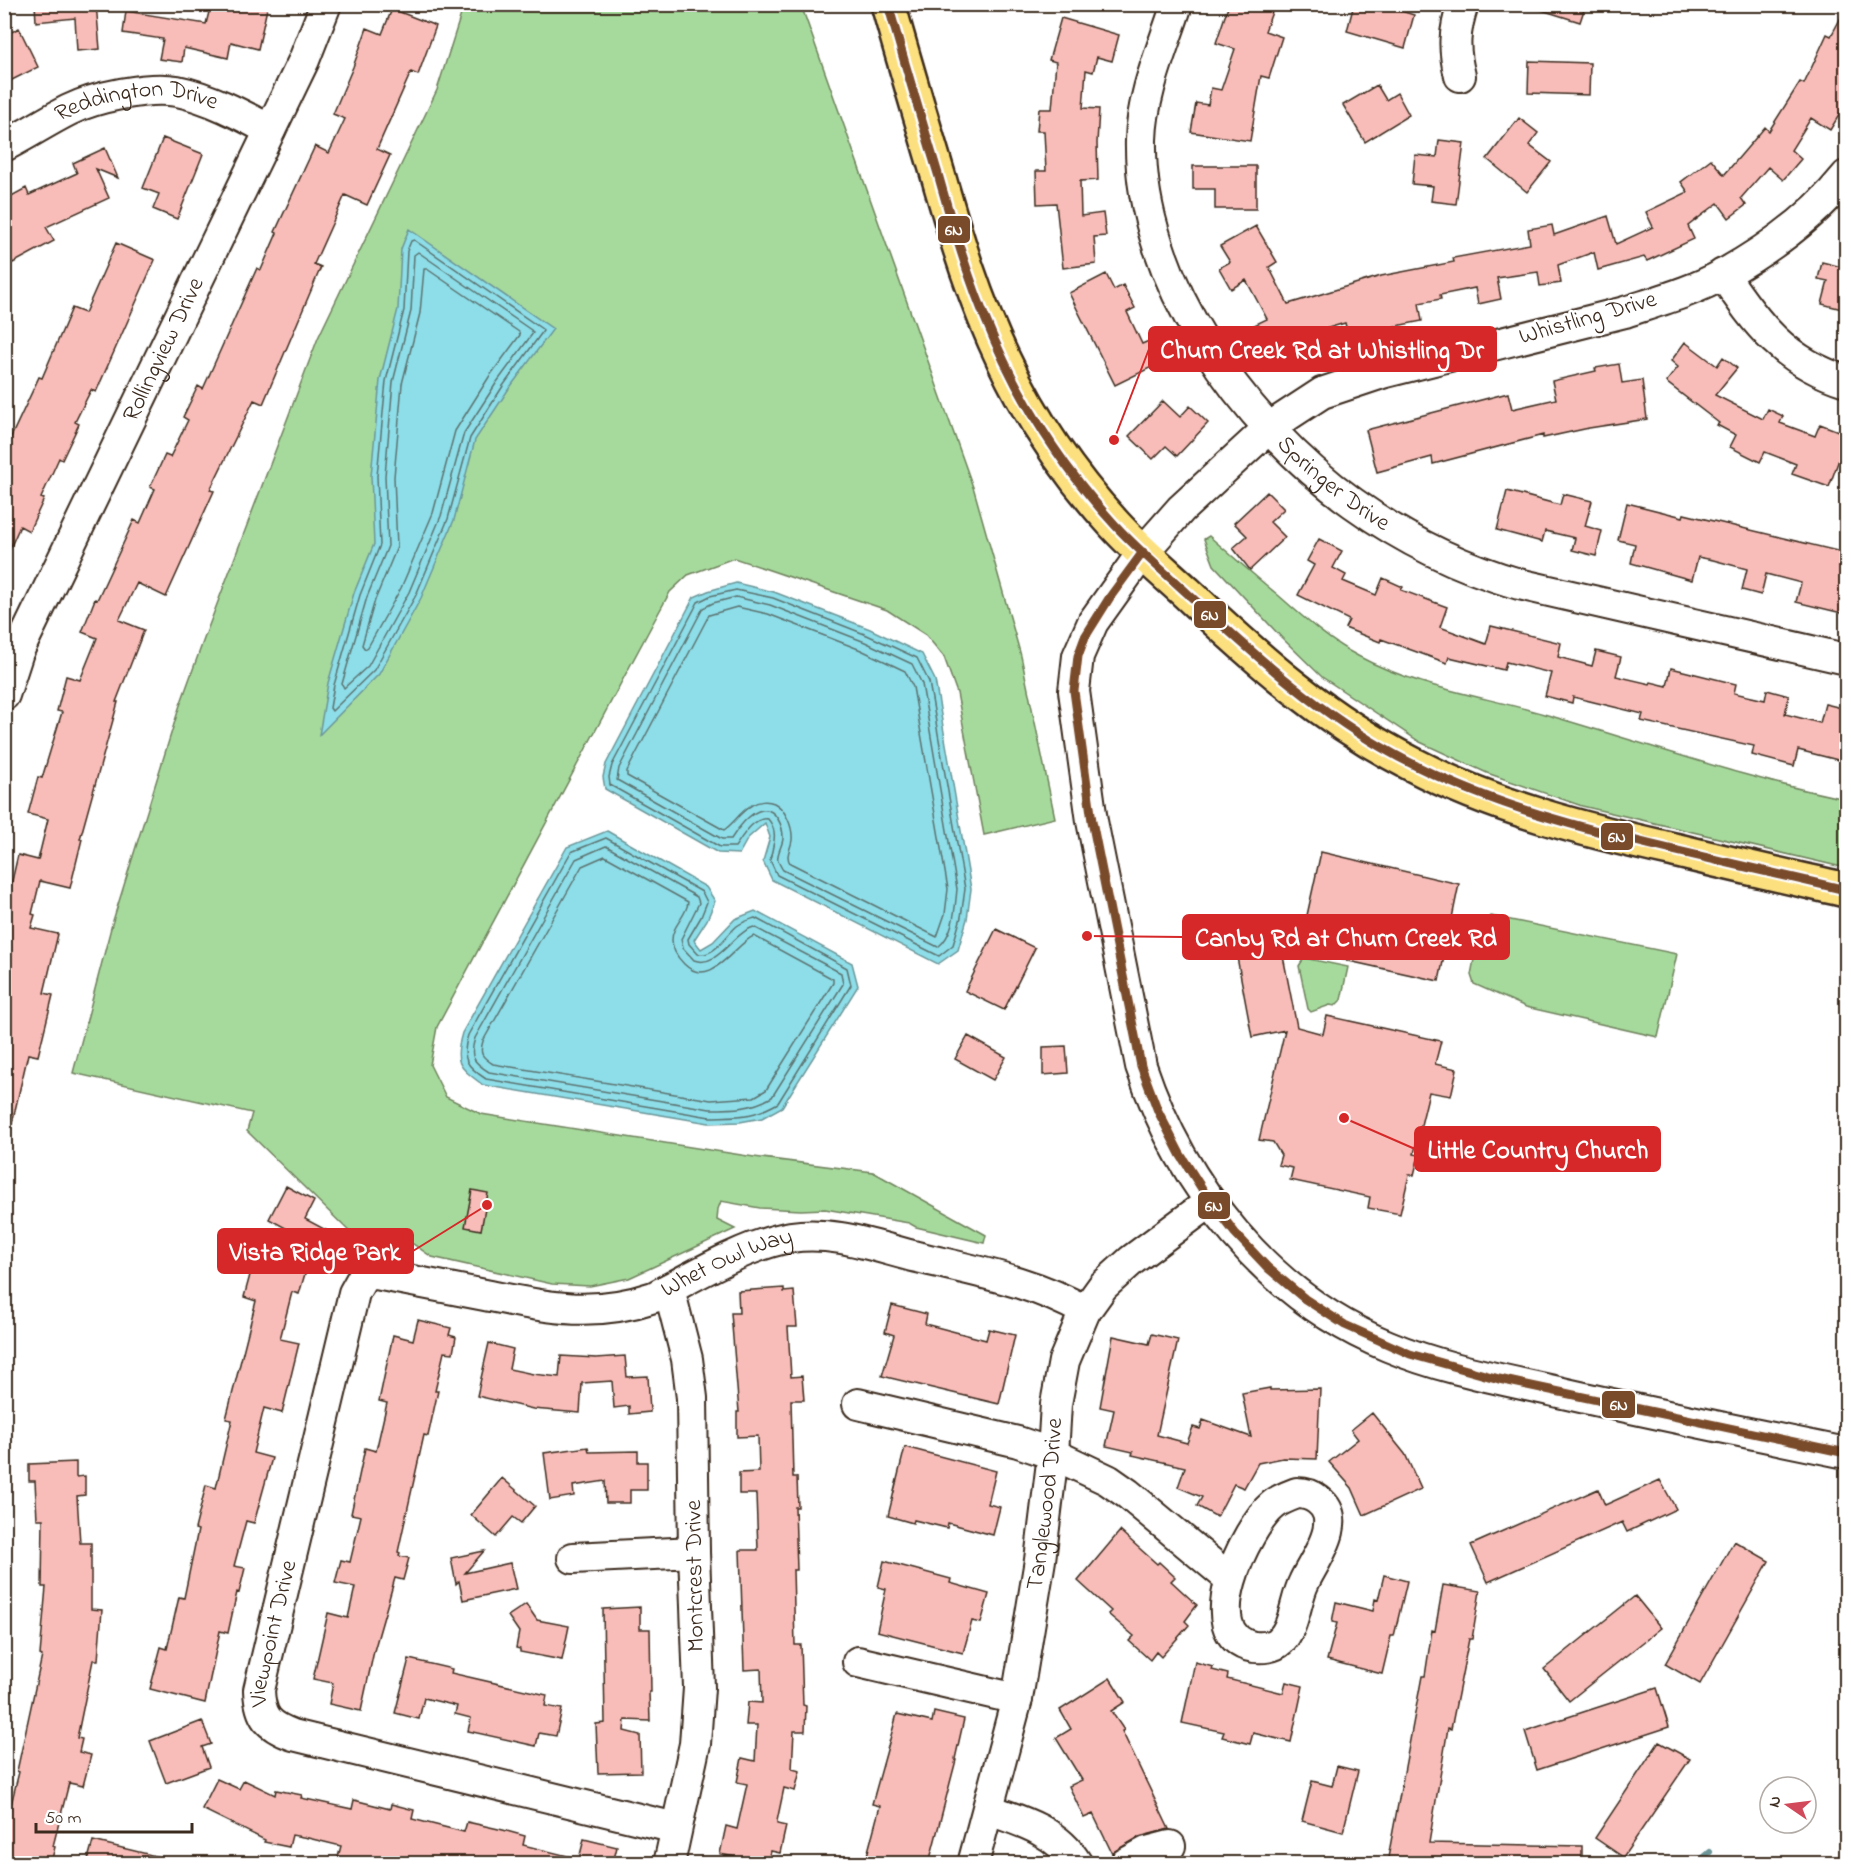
<svg xmlns="http://www.w3.org/2000/svg" width="1851" height="1868" viewBox="0 0 1851 1868" font-family="'Indie Flower',sans-serif">
<style>
.green{fill:#a6da9c;stroke:#70825d;stroke-width:1.5}
.water{fill:#8ddee9;stroke:#6c9698;stroke-width:1.5}
.lines{fill:none;stroke-linecap:round;stroke-linejoin:round}
.shore{stroke:#5c726f;stroke-width:1.5}
.stream{stroke:#6c9698;stroke-width:6}
.building{fill:#f9bdb9;stroke:#3b2a1e;stroke-width:1.5}
.minor-casing{stroke:#3b2a1e;stroke-width:34}
.major-casing{stroke:#3b2a1e;stroke-width:38}
.minor{stroke:#fff;stroke-width:30}
.major{stroke:#fce080;stroke-width:33}
.bus-1-casing{stroke:#fff;stroke-width:14}
.bus-1{stroke:#7a4b2a;stroke-width:9}
.labels{text-anchor:middle;dominant-baseline:central;stroke-width:5;stroke-linejoin:round;paint-order:stroke}
.street-label{font-size:24px;fill:#3b2a1e;stroke:#fff}
.leader{fill:none;stroke:#d62828;stroke-width:2}
.callout-dot{fill:#d62828;stroke:#fff;stroke-width:2}
.callout{fill:#d62828;stroke:#d62828;stroke-width:2}
.callout-label{font-size:26px;text-anchor:middle;font-weight:bold;fill:#fff}
.line-badge{stroke:#fff;stroke-width:2}
.badge-label{font-size:16px;text-anchor:middle;font-weight:bold;fill:#fff}
</style>
<rect width="100%" height="100%" fill="#fff"/>
<filter id="ink" filterUnits="userSpaceOnUse"><feTurbulence type="fractalNoise" baseFrequency=".0167" numOctaves="2"/><feDisplacementMap in="SourceGraphic" scale="12" xChannelSelector="R" yChannelSelector="G"/><feConvolveMatrix kernelMatrix="1 2 1 2 8 2 1 2 1" color-interpolation-filters="sRGB"/></filter>
<g filter="url(#ink)">
<path class="green" d="M464 5H801L974 490 1021 656 1055 818 984 835 957 693 944 657 926 635 887 610 734 558 688 575 670 592 653 623 437 1027 430 1065 446 1097 481 1114 754 1157 873 1172 986 1235 984 1243 916 1227 909 1223 825 1209 801 1210 760 1208 721 1201 718 1209 717 1220 735 1229 629 1278 590 1286 552 1284 432 1257 413 1244 394 1237 385 1236 360 1242 247 1131 252 1113 73 1073 112 924 179 708 205 636 318 338 437 90Z
M1209 536C1232 556 1255 576 1278 595 1303 617 1329 641 1358 656 1415 687 1482 696 1544 714 1645 743 1744 779 1846 799V868L1582 806 1487 773 1420 742 1322 677 1281 637 1214 565 1204 539Z
M1491 916 1677 954 1658 1037 1526 1007 1474 984 1471 975 1480 928Z
M1304 958 1348 967 1341 1000 1335 1006 1330 1005 1311 1012 1308 1009 1299 966Z"/>
<path class="water" d="M409 229 553 329 508 390 475 440 454 520 421 598 379 674 319 735 328 683 354 593 374 544 371 476 380 380 398 309 401 249Z
M736 583 774 592 870 629 922 654 935 680 971 889 967 919 958 950 938 964 772 880 763 861 770 837 765 823 748 838 739 854 718 853 605 789 603 777 606 764 694 597 708 591Z
M607 831 706 887 715 901 707 920 694 940 701 949 713 942 735 919 755 911 852 963 858 986 782 1107 762 1118 740 1122 709 1123 483 1085C459 1067 453 1064 462 1033L567 847Z"/>
<g class="lines">
<path class="shore" d="M414 240 542 329 543 331 503 386 470 438 448 519 416 595 374 670 332 711 330 708 334 685 360 595 380 545 377 476 386 381 404 310 407 251 411 241Z
M418 252 531 330 533 333 497 382 464 433 441 516 409 592 368 666 344 688 342 684 367 597 388 546 385 476 393 382 411 311 414 255Z
M424 269H427L519 332 520 335 489 377 455 431 433 513 401 588 368 647 365 649 362 645 375 600 397 547 394 477 402 384 420 313Z
M736 590 773 598 867 635 917 658 929 682 965 889 961 917 953 945 939 956 777 875 770 860C773 845 779 832 768 819 754 816 742 837 735 847H720L610 785 609 777 612 765 698 602 710 596Z
M736 597 770 605 865 642 912 664 922 684 957 889C955 908 954 935 938 947L783 870C782 869 779 863 778 861 776 854 783 845 783 838 783 826 776 808 762 810 750 812 737 829 731 839H722L617 780 619 768 703 608 713 603Z
M737 607 768 614 861 650 905 671 913 687 948 889 945 914 937 937 790 863C785 855 791 849 792 840 793 828 786 809 774 803 767 800 758 801 752 805 741 811 733 824 724 830L627 776V771L709 615Z
M606 838 702 892 707 902 701 917 688 939 689 944 698 954C715 957 725 936 737 926 742 922 749 920 755 918L847 968 851 985 778 1103C752 1118 739 1116 710 1117L486 1079C466 1066 461 1059 468 1035L571 852Z
M606 846 697 897 699 903 681 939 683 948 694 960C718 969 732 933 754 927L841 973 843 984 772 1097C752 1109 733 1109 710 1109L489 1072C473 1062 469 1057 475 1038L576 859Z
M605 856 688 902C687 916 672 925 672 940 672 949 678 958 684 964 711 991 736 942 754 936L833 979V983L766 1090 754 1097 711 1100 493 1064C482 1057 479 1054 483 1041L582 866Z"/>
<path class="stream" d="M1696 1864 1710 1852"/>
</g>
<path class="building" d="M35 4H96L100 49 77 51 75 18 36 22Z
M211 4H268L258 49 231 42 228 58 184 48 182 62 159 59 163 39 123 33 126 11 206 24Z
M1229 4H1275L1265 31 1282 37 1269 78 1261 76 1250 141 1191 132 1196 103 1208 105 1211 88 1221 90 1235 49 1216 43Z
M1354 4H1379L1414 15 1405 48 1347 31Z
M1536 4H1586L1580 22 1535 8Z
M1846 8V104L1830 130 1811 118 1791 150 1801 159 1783 180 1768 167 1741 198 1746 205 1729 218 1718 203 1688 226 1694 239 1647 261 1644 257 1598 270 1594 252 1558 265 1561 283 1540 286 1538 272 1497 278 1501 299 1478 304 1475 288 1440 295 1441 299 1419 303 1422 321 1386 328 1349 339 1345 323 1305 335 1312 348 1288 361 1280 346 1264 354 1250 327 1267 319 1246 280 1231 289 1219 268 1230 262 1220 246 1256 226 1277 262 1269 267 1288 304 1381 276 1454 262 1453 258 1530 244 1528 229 1552 225 1554 235 1608 216 1616 244 1653 227 1646 212 1688 192 1681 182 1711 159 1724 175 1765 127 1769 131 1800 82 1804 84 1827 34 1831 36Z
M392 9 436 26 418 75 411 72 377 149 390 155 367 205 345 195 314 264 321 267 263 404 254 400 210 490 214 491 166 597 137 583 119 620 144 630 116 702H118L80 839H82L70 888 40 881 32 914 35 915 31 928 58 934 44 993 53 995 38 1056 28 1054 11 1128 4 1127V915L18 855 38 860 48 819 28 814 38 777 42 778 62 712 57 711 66 676 80 680 97 638 82 632 95 599 97 600 134 520 140 523 155 489 150 487 165 455 170 457 188 420 183 417 198 386 203 389 257 268 261 270 277 233 275 232 315 146 329 153 345 119 333 114 353 67 367 28 382 34Z
M1061 18 1119 35 1112 61 1097 57 1093 72 1086 70 1083 108 1099 109 1097 143 1098 180 1080 181 1081 216 1103 213 1106 236 1094 237 1096 264 1063 268 1056 203 1037 204 1036 171H1046L1044 131H1037L1039 109H1052L1056 62 1049 60Z
M19 28 38 67 4 84V36Z
M1529 61 1590 63 1589 95 1528 93Z
M1377 85 1386 100 1397 93 1409 115 1365 142 1343 105Z
M1519 118 1538 133 1529 145 1551 162 1527 192 1487 159Z
M163 138 203 154 177 219 153 209 159 194 143 188Z
M1439 140 1464 143 1456 204 1431 201 1433 186 1412 184 1415 155 1437 157Z
M105 148 118 178 96 169 109 198 46 227 54 241 13 263 4 247V216L11 213 4 200 26 188 29 195 77 173 73 163Z
M1193 166H1256V209H1215V189H1193Z
M116 243 155 260 96 392 91 390 75 422 79 424 62 460 59 458 41 498 44 499 29 531 20 526 4 562V452L39 377 42 378 72 308 85 313Z
M1822 262 1846 268V310L1822 304 1828 281 1818 279Z
M1106 274 1114 290 1123 285 1135 308 1127 312 1142 344 1151 340 1162 362 1115 385 1069 293Z
M1685 342 1717 366 1723 357 1737 368 1715 395 1763 419 1768 409 1783 416 1780 423 1815 436 1820 424 1846 434V440L1829 487 1792 474 1796 464 1765 452 1760 462 1730 447 1736 435 1717 425 1719 423 1666 382 1678 367 1671 361Z
M1619 364 1622 383 1642 380 1647 419 1589 428 1543 438V435L1433 464 1432 457 1377 472 1366 430 1508 393 1512 409 1556 399 1552 381 1596 371 1595 368Z
M1163 401 1180 417 1190 406 1208 423 1177 456 1166 446 1153 459 1129 436Z
M1507 491 1560 505 1563 494 1592 501 1585 526 1602 531 1596 556 1572 550 1575 538 1545 531 1542 542 1497 530Z
M1267 492 1284 509 1270 522 1285 537 1250 570 1233 548 1247 536 1234 523Z
M1627 503 1683 517 1684 514 1846 553V614L1796 602 1801 583 1766 574 1761 595 1742 590 1747 569 1713 560 1698 557 1692 580 1631 563 1635 544 1618 540Z
M1319 539 1342 551 1333 568 1346 575 1343 581 1376 595 1383 578 1403 587 1401 590 1447 607 1440 627 1486 644 1491 626 1561 643 1558 657 1592 666 1596 651 1621 657 1616 676 1650 684 1651 682 1667 686 1671 668 1736 684 1734 693 1765 700 1767 690 1789 696 1785 714 1820 723 1825 704 1846 709 1842 728 1846 729V762L1798 750 1794 766 1752 755 1754 746 1641 721 1643 714 1573 697 1572 703 1545 696 1551 673 1506 662 1504 670 1449 657 1447 663 1381 639 1380 642 1345 628 1349 620 1298 595 1314 565 1307 561Z
M1321 852 1459 884 1439 981 1281 946 1297 1027 1323 1034 1327 1016 1441 1041 1435 1064 1457 1069 1451 1096 1429 1092 1414 1154 1419 1155 1414 1175H1409L1400 1214 1368 1208 1370 1197 1290 1180 1293 1168 1278 1165 1281 1155 1273 1142 1259 1140 1285 1030 1252 1037 1234 941 1304 929Z
M996 929 1035 948 1004 1010 965 991Z
M968 1036 1006 1057 993 1080 955 1059Z
M1066 1046 1068 1073 1043 1075V1047Z
M286 1186 314 1201 305 1219 326 1230 307 1267 299 1294 292 1292 280 1339 299 1343 282 1413 264 1408 253 1453 272 1458 254 1523 246 1521 234 1566 245 1568 239 1593 237 1592 228 1633 220 1631 205 1703 150 1689 161 1647 167 1649 179 1597 184 1598 198 1530 195 1529 206 1485 216 1488 232 1420 226 1419 256 1301 244 1297 256 1253 281 1261 295 1233 269 1219Z
M472 1190 488 1193 481 1230 465 1227Z
M784 1288V1292L794 1291 797 1327H788L791 1377 802 1376 804 1400H791L793 1477H797L798 1507H795L797 1570H793L795 1645H801L803 1705 806 1706 805 1731H794L792 1769 800 1771 795 1791 784 1788 777 1821V1824L786 1826 780 1853 771 1851 768 1863H764L720 1854 726 1826 737 1829 747 1784 737 1782 742 1758 755 1761 757 1725H746L748 1702 762 1703 761 1669 744 1670 740 1550H758L756 1494H739V1473L759 1472 758 1436 737 1437V1412H739L731 1313H739L738 1291Z
M892 1305 927 1314 925 1324 986 1340 989 1329 1015 1335 999 1404 882 1376 894 1335 885 1332Z
M418 1320 451 1328 449 1335 456 1337 453 1353 444 1352 435 1391H438L428 1436 424 1435 398 1552 400 1553 399 1556 409 1558 403 1580 395 1578 374 1651 361 1711 329 1704 333 1683 313 1679 328 1613 348 1618 355 1587 335 1583 341 1560 350 1562 361 1516 351 1514 365 1448 376 1451 387 1403 379 1401 393 1335 413 1340Z
M1152 1334 1178 1340 1157 1435 1187 1443 1193 1427 1200 1429 1203 1420 1251 1437 1242 1393 1270 1388V1390L1320 1389 1317 1459 1283 1458 1258 1463 1244 1488 1234 1484 1217 1517 1197 1506 1202 1497 1178 1487 1185 1467 1132 1455 1133 1452 1106 1446 1114 1410 1100 1407 1113 1336 1149 1344Z
M489 1343 513 1349 509 1369 533 1374 559 1377 561 1356 596 1358 625 1356 627 1377 648 1376 650 1412 629 1414V1406L614 1408 612 1381 582 1383 580 1413 533 1409 477 1396Z
M1372 1413 1405 1454 1421 1489 1364 1515 1352 1488 1329 1462 1358 1439 1351 1430Z
M588 1447 589 1452 638 1451V1462H647V1490H630V1503H606L605 1481 573 1486 574 1496 550 1500 544 1453Z
M905 1447 996 1471 988 1504 1000 1507 993 1535 948 1523 947 1528 914 1520 913 1523 888 1516Z
M76 1462V1477L85 1476V1495L77 1496 80 1543H91V1609L102 1610 98 1660H93L77 1738 82 1739 79 1752 91 1755 83 1786 69 1783 53 1846 55 1847 51 1863H4V1836L7 1821 19 1772 17 1771 42 1656 40 1655 46 1587H42L43 1519H37L35 1481H29V1464Z
M502 1478 535 1506 521 1523 513 1517 496 1537 471 1515Z
M1660 1480 1676 1509 1627 1532 1622 1522 1488 1582 1471 1545 1598 1489 1605 1505Z
M1120 1531 1157 1564 1159 1562 1175 1577 1171 1581 1197 1605 1185 1621 1189 1625 1161 1657 1156 1652 1150 1660 1129 1641 1134 1636 1108 1614 1111 1611 1078 1581Z
M1734 1541 1769 1561 1700 1684 1665 1664Z
M484 1551 465 1573 510 1563 516 1589 463 1600 459 1581 456 1584 451 1558Z
M884 1561 951 1579 950 1583 989 1594 981 1623 972 1621 963 1653 877 1631 886 1589 878 1587Z
M1384 1575 1407 1581 1394 1636H1391L1382 1674 1327 1660 1337 1623 1332 1622 1336 1602 1373 1611 1375 1599 1378 1600Z
M1443 1585 1480 1591 1472 1639H1469L1451 1729 1448 1728 1429 1843 1582 1846V1863H1387L1422 1676H1425L1432 1630 1435 1631Z
M1635 1596 1661 1628 1569 1701 1544 1669Z
M526 1604 537 1620 569 1626 562 1660 520 1652V1649L516 1648 519 1632 508 1616Z
M640 1607V1629H650L651 1692H649L650 1721 625 1720 624 1731 640 1735 641 1772 598 1773 596 1724 605 1723 603 1609Z
M409 1659 452 1669 451 1673 547 1695 545 1706 562 1709 556 1736 539 1733 536 1746 468 1731 471 1718 455 1714 457 1706 424 1698 419 1719 395 1713Z
M1195 1662 1213 1667 1212 1670 1228 1674 1227 1679 1283 1693 1286 1682 1303 1686 1291 1742 1253 1733 1250 1744 1222 1737 1224 1732 1182 1723Z
M1110 1678 1125 1702 1111 1711 1124 1730 1122 1731 1169 1829 1139 1837 1112 1853 1093 1814 1084 1818 1069 1786 1082 1780 1056 1738 1071 1729 1060 1710Z
M1657 1688 1669 1727 1537 1770 1525 1731Z
M934 1712 964 1719 955 1759 956 1760 929 1863H865L880 1806 872 1804 897 1714 932 1722Z
M202 1721 211 1744 202 1747 209 1767 166 1783 150 1741Z
M1659 1742 1690 1759 1623 1857 1595 1838Z
M1337 1766 1358 1771 1343 1832 1302 1821 1312 1781 1332 1786Z
M217 1779 239 1789 244 1780 275 1795 276 1790 302 1795 301 1798 352 1809 354 1800 390 1809 391 1804 414 1810 412 1819 464 1832 467 1822 503 1830 525 1836 523 1845 572 1857 571 1863H388L363 1858 362 1862 338 1857 341 1846 308 1838 292 1835 289 1847 264 1842 265 1840 202 1809Z
M584 1839 617 1847 613 1863H578Z
M93 1841 160 1857 159 1863H87Z"/>
<g class="lines">
<defs>
<g id="minor">
<path id="s1" d="M1177 4C1163 48 1142 94 1141 140 1138 278 1244 425 1353 503 1403 539 1460 567 1519 584L1846 659"/>
<path d="M1460 76C1453 48 1454 32 1463 4"/>
<path id="s2" d="M4 146C26 135 47 121 69 110 95 97 148 86 177 91 208 97 242 115 270 130"/>
<path d="M1846 176C1814 216 1769 249 1724 274 1694 291 1658 301 1625 312L1382 373 1322 393 1270 427 1181 509 1143 552 1093 622 1078 656 1074 691 1092 821 1141 1066C1182 1187 1268 1297 1388 1346 1445 1370 1507 1380 1567 1394 1660 1415 1753 1434 1846 1453"/>
<path d="M1723 274C1757 325 1785 362 1846 381"/>
<path id="s3" d="M4 695 18 652 304 60 326 4"/>
<path d="M858 1404 1018 1442 1053 1454 1108 1480 1128 1494 1230 1579"/>
<path d="M1297 1493C1306 1493 1312 1495 1318 1500 1346 1521 1314 1560 1304 1582 1295 1600 1295 1627 1280 1641 1274 1647 1262 1648 1254 1647 1193 1637 1246 1527 1273 1505 1280 1499 1289 1496 1297 1493Z"/>
<path d="M573 1558 694 1552"/>
<path d="M858 1662 1017 1699"/>
<path d="M989 1810C1022 1821 1058 1832 1077 1864"/>
<path id="s4" d="M676 1828 293 1735C268 1726 260 1717 259 1690L354 1293 364 1275 376 1274C413 1281 449 1288 485 1295 547 1307 591 1318 654 1297 693 1276 748 1244 791 1237 833 1230 876 1247 917 1257 974 1271 1033 1281 1085 1311"/>
<path d="M669 1864 695 1744 699 1688 694 1552 692 1398 687 1359 669 1289"/>
<path id="s5" d="M973 1864 1017 1699 1040 1560 1053 1454 1056 1404 1064 1361 1085 1311 1103 1286 1132 1260 1210 1202"/>
<path d="M1125 1864 1147 1852 1170 1846"/>
</g>
<path id="major" d="M888 4C904 61 921 118 938 175 956 238 975 301 1004 361 1032 420 1071 477 1115 525 1137 549 1163 571 1187 593 1258 660 1324 719 1412 764 1494 807 1584 830 1674 850 1731 864 1789 877 1846 890"/>
</defs>
<use href="#minor" class="minor-casing"/>
<use href="#major" class="major-casing"/>
<use href="#minor" class="minor"/>
<use href="#major" class="major"/>
<defs>
<path id="bus-1" d="M888 4C904 61 921 118 938 174 956 238 975 301 1004 361 1033 421 1070 476 1115 525 1137 549 1163 571 1187 593 1248 649 1309 705 1381 747 1472 800 1572 826 1673 850 1731 863 1788 877 1846 890
M1143 552 1110 597 1085 637 1078 656 1074 691 1092 821 1141 1066 1158 1111 1180 1154 1206 1195 1235 1233 1268 1268 1305 1299 1345 1325 1410 1354 1499 1379 1846 1453"/>
</defs>
<use href="#bus-1" class="bus-1-casing"/>
<use href="#bus-1" class="bus-1"/>
</g>
</g>
<g class="labels">
<g class="street-label">
<text stroke="none"><textPath href="#s2" startOffset="144">Reddington Drive</textPath></text>
<text transform="translate(1588 319) rotate(-16)">Whistling Drive</text>
<text stroke="none"><textPath href="#s3" startOffset="381">Rollingview Drive</textPath></text>
<text stroke="none"><textPath href="#s1" startOffset="549">Springer Drive</textPath></text>
<text stroke="none"><textPath href="#s4" startOffset="1260">Whet Owl Way</textPath></text>
<text stroke="none"><textPath href="#s5" startOffset="368">Tanglewood Drive</textPath></text>
<text transform="translate(696 1576) rotate(-91)">Montcrest Drive</text>
<text stroke="none"><textPath href="#s4" startOffset="514">Viewpoint Drive</textPath></text>
</g>
</g>
<path class="leader" d="M1114 440L1149 349M1087 936L1183 937M1344 1118L1415 1149M487 1205L413 1251"/>
<g class="callout-dot">
<circle cx="1114" cy="440" r="6"/>
<circle cx="1087" cy="936" r="6"/>
<circle cx="1344" cy="1118" r="6"/>
<circle cx="487" cy="1205" r="6"/>
</g>
<g class="callout">
<rect x="1149" y="327" width="347" height="44" rx="6"/>
<rect x="1183" y="915" width="326" height="44" rx="6"/>
<rect x="1415" y="1127" width="245" height="44" rx="6"/>
<rect x="218" y="1229" width="195" height="44" rx="6"/>
</g>
<g class="callout-label">
<text x="1322" y="358">Churn Creek Rd at Whistling Dr</text>
<text x="1346" y="946">Canby Rd at Churn Creek Rd</text>
<text x="1538" y="1158">Little Country Church</text>
<text x="315" y="1260">Vista Ridge Park</text>
</g>
<g class="line-badge">
<rect x="937" y="215" width="34" height="29" rx="6" fill="#7a4b2a"/>
<rect x="1193" y="600" width="34" height="29" rx="6" fill="#7a4b2a"/>
<rect x="1600" y="822" width="34" height="29" rx="6" fill="#7a4b2a"/>
<rect x="1197" y="1191" width="34" height="29" rx="6" fill="#7a4b2a"/>
<rect x="1601" y="1390" width="35" height="29" rx="6" fill="#7a4b2a"/>
</g>
<g class="badge-label">
<text x="954" y="235">6N</text>
<text x="1210" y="620">6N</text>
<text x="1617" y="842">6N</text>
<text x="1214" y="1211">6N</text>
<text x="1619" y="1410">6N</text>
</g>
<rect width="1851" height="1868" fill="none" stroke="#fff" stroke-width="24"/>
<rect x="12" y="12" width="1827" height="1844" fill="none" stroke="#3b2a1e" stroke-width="2" filter="url(#ink)"/>
<g transform="translate(1788 1805) rotate(284)"><circle r="28" fill="#ffffff" stroke="#b1aaa5" stroke-width="1.5"/>
<path d="M0-4.5L10 22L0 15L-10 22Z" fill="#d1495b"/>
<text y="-9" font-size="16" font-weight="bold" text-anchor="middle" fill="#3b2a1e">N</text>
</g>
<path d="M36 1823v9h156v-9" fill="none" stroke="#3b2a1e" stroke-width="3"/>
<text x="45" y="1823" font-size="18" fill="#3b2a1e" stroke="#ffffff" stroke-width="4.5" paint-order="stroke">50 m</text>
</svg>
